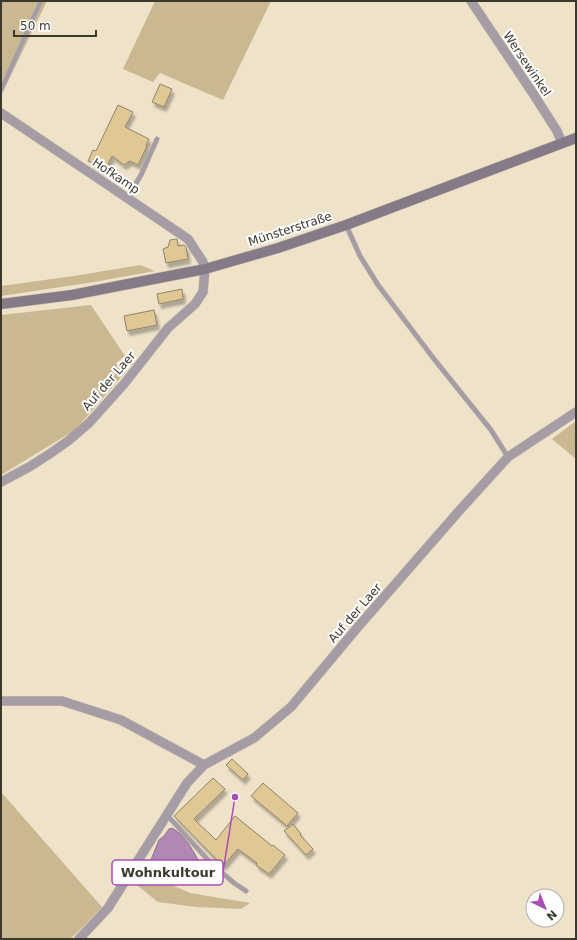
<svg xmlns="http://www.w3.org/2000/svg" width="577" height="940" viewBox="0 0 577 940" font-family="'DejaVu Sans',sans-serif">
<style>
.green{fill:#cab891}
.water{fill:#af89b3;stroke:#8c718b}
.building{fill:#dfc893;stroke:#8e836b;filter:url(#shadow)}
.lines{fill:none;stroke-linecap:round;stroke-linejoin:round}
.lane-casing{stroke:#cac0a9;stroke-width:5.5}
.street-casing{stroke:#cac0a9;stroke-width:10}
.secondary-casing{stroke:#cac0a9;stroke-width:11}
.lane{stroke:#a59ca6;stroke-width:4.5}
.street{stroke:#a59ca6;stroke-width:9}
.secondary{stroke:#877a88;stroke-width:10}
.labels{text-anchor:middle;dominant-baseline:central;stroke-width:4;stroke-linejoin:round;paint-order:stroke}
.street-label{font-size:12px;fill:#3c382d;stroke:#fff}
.leader{fill:none;stroke:#aa4cb6;stroke-width:1.5}
.callout-dot{fill:#aa4cb6;stroke:#fff;stroke-width:1.5}
.callout{fill:#fff;stroke:#aa4cb6;stroke-width:1.5}
.callout-label{font-size:13px;text-anchor:middle;font-weight:bold;fill:#3c382d}
</style>
<defs>
<filter id="shadow"><feDropShadow dx="2.5" dy="4.5" stdDeviation="1" flood-color="#0004"/></filter>
</defs>
<rect width="100%" height="100%" fill="#eee2c8"/>
<path class="green" d="M1 1H47L1 96Z
M155 1H271L223 100 160 73 153 82 123 69Z
M140 265 155 271 94 282 1 296V286L74 276Z
M91 305 125 356 116 363 123 375 75 430 1 475V315Z
M576 421V459L552 439Z
M1 792 102 907 80 930 70 939H1Z
M136 869 190 893 250 903 241 909 196 907 158 902 132 881Z"/>
<path class="water" d="M172 828C185 835 195 853 201 866L197 873 186 872 171 874 163 873 148 867 159 840 164 836 169 829Z"/>
<path class="building" d="M160 84 172 89 164 107 152 102Z
M118 105 133 112 125 127 149 139 146 145 147 146 138 165 130 161 124 165 112 156 105 171 92 164 93 163 88 161 93 150 96 151Z
M177 239 178 246 184 245 186 247 188 259 166 263 163 249 168 247 170 240Z
M182 289 183 299 159 304 157 294Z
M154 310 157 325 127 331 124 316Z
M232 759 248 774 243 780 226 765Z
M213 778 225 789 194 819 216 840 235 816 272 846 273 845 285 855 269 874 256 865 257 863 238 849 223 866 174 816Z
M263 783 298 813 287 826 251 796Z
M293 824 301 834 300 835 313 849 306 855 284 831Z"/>
<g class="lines">
<defs>
<path id="lane" d="M1 90 41 1
M127 198 141 175 157 139
M346 225 360 256 378 285 434 359 491 430 508 457
M167 815 208 860 219 870 234 883 246 891"/>
<path id="street" d="M471 1 534 95 557 131 562 143
M1 113 188 239 203 262 205 269 203 292 195 304 168 328 124 384 89 423 68 441 48 455 29 467 1 482
M1 701H62L121 720 204 765 254 738 291 707 357 628 459 511 508 457 576 412
M79 939 108 908 187 783 204 765"/>
<path id="secondary" d="M1 304 72 295 205 269 278 248 346 225 576 138"/>
</defs>
<use href="#lane" class="lane-casing"/>
<use href="#street" class="street-casing"/>
<use href="#secondary" class="secondary-casing"/>
<use href="#lane" class="lane"/>
<use href="#street" class="street"/>
<use href="#secondary" class="secondary"/>
</g>
<g class="labels">
<g class="street-label">
<text transform="translate(527 64) rotate(56)">Wersewinkel</text>
<text transform="translate(116 176) rotate(34)">Hofkamp</text>
<text transform="translate(290 229) rotate(-18)">Münsterstraße</text>
<text transform="translate(109 381) rotate(-49)">Auf der Laer</text>
<text transform="translate(355 613) rotate(-49)">Auf der Laer</text>
</g>
</g>
<path class="leader" d="M235 797L223 872"/>
<circle class="callout-dot" cx="235" cy="797" r="4"/>
<rect class="callout" x="112" y="860" width="111" height="25" rx="4"/>
<g class="callout-label">
<text x="168" y="877">Wohnkultour</text>
</g>
<rect width="577" height="940" fill="none" stroke="#3c382d" stroke-width="4"/>
<g transform="translate(545 908) rotate(137)"><circle r="19" fill="#ffffff" stroke="#b1afab"/>
<path d="M0-3L7 15L0 10L-7 15Z" fill="#aa4cb6"/>
<text y="-6" font-size="11" font-weight="bold" text-anchor="middle" fill="#3c382d">N</text>
</g>
<path d="M14 30v6h82v-6" fill="none" stroke="#3c382d" stroke-width="2"/>
<text x="20" y="30" font-size="12" fill="#3c382d" stroke="#ffffff" stroke-width="3" paint-order="stroke">50 m</text>
</svg>
